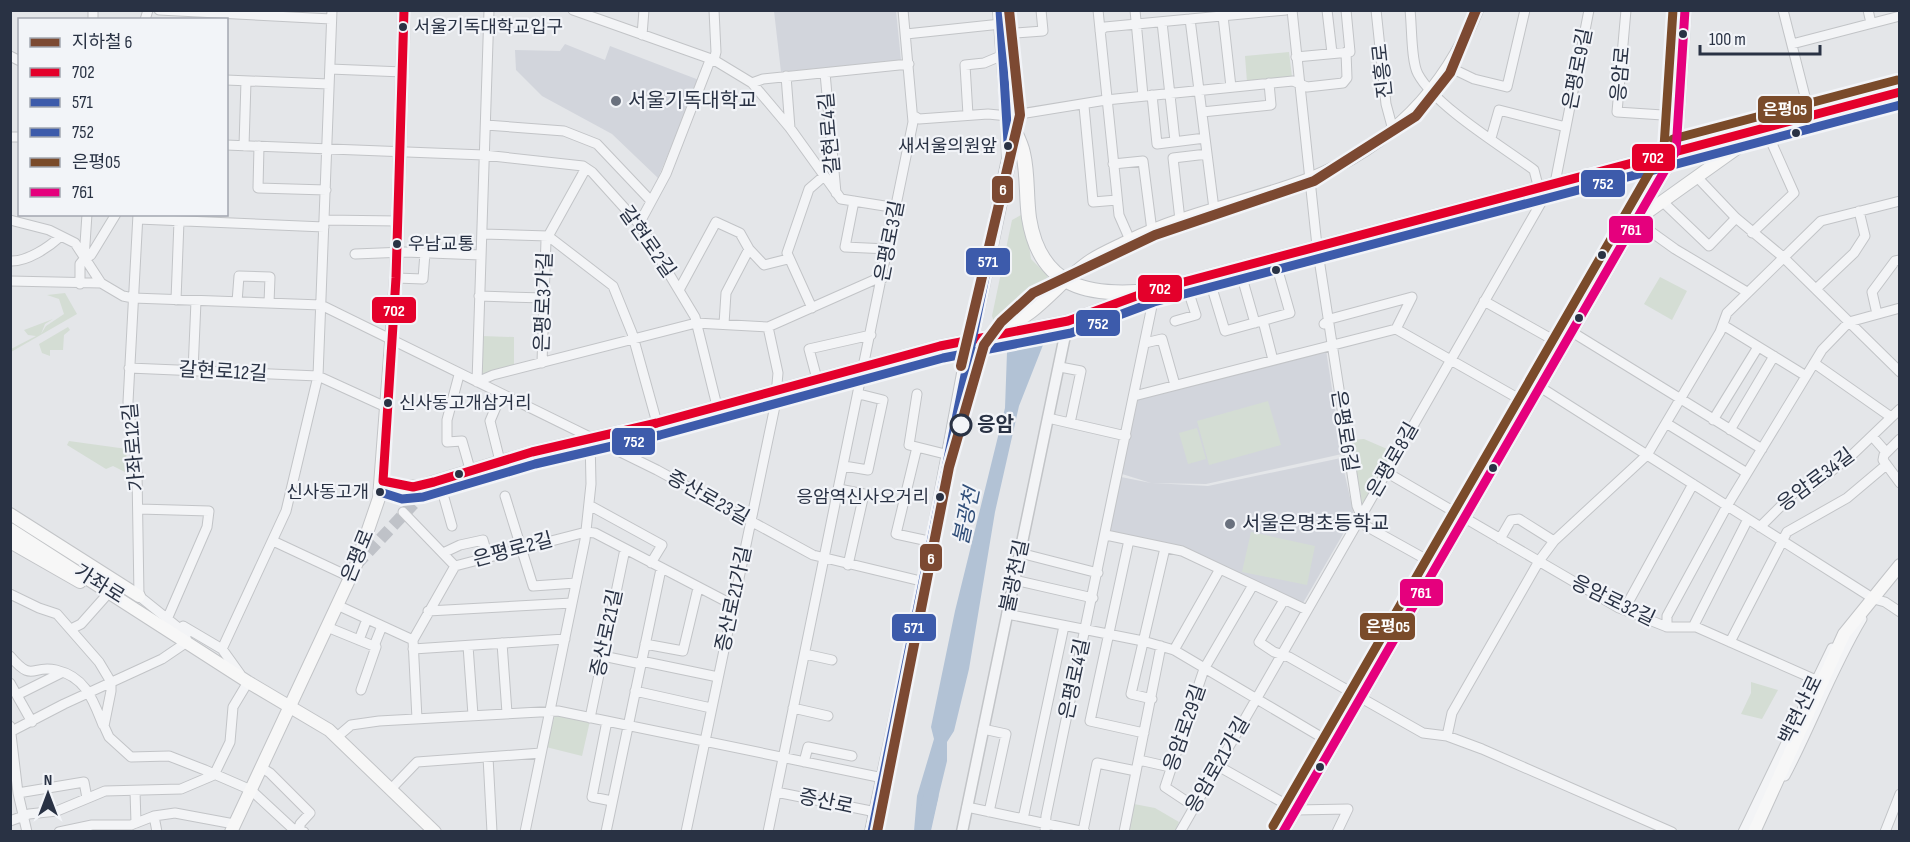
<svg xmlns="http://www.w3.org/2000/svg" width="1910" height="842" viewBox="0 0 1910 842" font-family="'Sofia Sans Condensed','Noto Sans KR',sans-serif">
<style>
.built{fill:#d2d5dc}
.green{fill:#d4ddd4}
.water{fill:#b2c2d5}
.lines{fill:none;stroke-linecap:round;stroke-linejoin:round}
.river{stroke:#b2c2d5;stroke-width:15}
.secondary-tunnel{stroke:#bfc2c8;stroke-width:12;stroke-dasharray:12 6;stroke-linecap:butt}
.minor-casing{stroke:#c2c4c7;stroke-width:11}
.tertiary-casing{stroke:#c2c4c7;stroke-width:13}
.secondary-casing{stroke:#c2c4c7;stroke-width:14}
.primary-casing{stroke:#c0c3c7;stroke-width:16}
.minor{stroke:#f3f4f6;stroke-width:9}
.tertiary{stroke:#f3f4f6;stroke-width:10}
.secondary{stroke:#f7f7f7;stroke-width:12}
.primary{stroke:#f7f7f7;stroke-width:14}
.bus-1-casing{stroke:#f2f4f8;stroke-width:14}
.bus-2-casing{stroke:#f2f4f8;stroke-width:14}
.bus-3-casing{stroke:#f2f4f8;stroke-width:14}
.bus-4-casing{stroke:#f2f4f8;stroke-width:14}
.bus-5-casing{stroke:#f2f4f8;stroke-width:14}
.bus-1{stroke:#e4002b;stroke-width:9}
.bus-2{stroke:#3d5bab;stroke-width:9}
.bus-3{stroke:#3d5bab;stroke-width:9}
.bus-4{stroke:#7a4b2a;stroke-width:9}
.bus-5{stroke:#e5007d;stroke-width:9}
.metro-1-casing{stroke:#f2f4f8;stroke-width:15}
.metro-1{stroke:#7c4932;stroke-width:10}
.bus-dot{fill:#293244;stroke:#f2f4f8;stroke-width:2}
.poi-dot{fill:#6a717e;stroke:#f2f4f8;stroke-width:2}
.stop-dot{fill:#f2f4f8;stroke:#293244;stroke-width:3}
.labels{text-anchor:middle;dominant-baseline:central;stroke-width:4.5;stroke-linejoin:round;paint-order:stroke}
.bus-label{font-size:18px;fill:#293244;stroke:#f2f4f8;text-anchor:start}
.street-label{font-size:20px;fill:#293244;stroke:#f2f4f8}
.poi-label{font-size:20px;fill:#293244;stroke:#f2f4f8;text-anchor:start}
.stop-label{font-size:20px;font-weight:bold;fill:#293244;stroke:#f2f4f8;text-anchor:start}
.water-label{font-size:21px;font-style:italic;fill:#314f7a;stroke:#f2f4f8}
.line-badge{stroke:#f2f4f8;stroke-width:2}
.badge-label{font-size:16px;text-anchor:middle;font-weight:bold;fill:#fff}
</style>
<rect width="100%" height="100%" fill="#e4e6e9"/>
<path class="built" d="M774 11H896L901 60 781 72Z
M565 44 605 60 610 46 699 80 658 178 612 134 542 96 516 70 515 50 560 51Z
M1326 350 1342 454 1206 484 1152 483 1208 486 1341 458 1354 515 1303 603 1187 549 1110 532 1121 477 1151 483 1122 474 1137 397Z"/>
<path class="green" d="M1289 52 1292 77 1247 82 1245 56Z
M1021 215 1025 218 1031 259 1047 275 1049 282 1023 308 994 322 992 316 1012 220Z
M1660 277 1687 291 1672 320 1644 304Z
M65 293 77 314 11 352V349L36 336 28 335 24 330 53 319 45 324 41 334 46 326 64 314 59 299 47 295Z
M68 327 70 330 64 335 63 350H50V356L42 353 39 344Z
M481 336 514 337V365L484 375 480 371Z
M1268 401 1281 445 1209 465 1197 421Z
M1197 428 1206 459 1188 464 1179 433Z
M1364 439 1394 452 1363 508 1351 440Z
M69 441 127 449 125 472 113 466 106 469 67 445Z
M1251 532 1315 546 1307 585 1242 572Z
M1751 682 1778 690 1762 719 1741 714 1751 693Z
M555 715 590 721 582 756 546 747Z
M1134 804 1155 808 1179 822 1175 831 1127 832Z"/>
<path class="water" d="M1043 345 1019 406 995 512 969 669 954 731 947 742V761L930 831H924L927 818 925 815 919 831H914L917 796 934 739 931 727 955 611 1005 408 1007 352Z"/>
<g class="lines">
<path class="river" d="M923 832 931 796"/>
<path class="secondary-tunnel" d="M356 565 434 482"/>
<defs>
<path id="minor" d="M159 10 331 19
M573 10 714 60 752 83 790 128 841 199 897 208
M714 10 716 52 714 60
M1098 10 1119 215 1130 240
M1135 10 1143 96
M1292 10 1317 246 1357 506 1366 526 1438 566
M1327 10 1332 53
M1376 10 1386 104 1393 130
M1626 10 1617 112 1678 116
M1783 10 1810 116
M1868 10 1871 23
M1223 16 1231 87
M1190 19 1214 209
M93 20V10
M145 20 148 10
M1162 22 1175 141
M1100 31 1105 27 1286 10
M906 34 1001 24
M1002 34 1043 31 1041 10
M642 35 644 10
M1792 44 1900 16
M10 56 20 61
M1296 57 1350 52 1346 10
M1449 67 1474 79 1507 87 1525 10
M330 69 403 72
M825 73 836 193
M786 76 790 128
M226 80 329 84
M752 83 763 79 909 64
M1152 95 1157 144 1205 138
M1084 106 1093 202 1117 200
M1202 112 1271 105 1269 83
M913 115 919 119 988 114 1008 116 1106 100 1293 81 1307 87 1343 83 1347 78 1346 52
M968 115 965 65 984 63 1003 55
M486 125 564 131 597 144 651 201
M10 137H20
M1491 138 1499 110 1566 127
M226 145 484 155 583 166 592 172 639 224 695 317 717 406
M244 146 246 81
M259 146 258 188 326 190
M1113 164 1143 161 1152 231
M1697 177 1736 218 1783 257 1900 372
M1555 183 1589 10
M854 201 845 247 888 249
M1663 202 1709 246 1736 218
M87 214 84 259 91 255 116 214
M138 214 128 402 137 473 139 596
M138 219 324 227
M10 220 49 230 75 243 101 283
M324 220 398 221
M1180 220 1173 158 1207 154
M1636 221 1675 249 1747 292
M639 224 666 174 709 63 714 60
M1752 233 1794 193 1765 128
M482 234 548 236 613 286 632 333 657 423
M355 254 405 252 481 255
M10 261C27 262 49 247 61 236
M1239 267 1255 323
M1208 275 1225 331 1290 313 1274 257
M396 278 423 279 425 253
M10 281 101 283 123 296 133 298 321 305 657 470 813 555 925 582
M80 284V264L84 259
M1816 289 1854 253 1865 236 1859 211
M679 290 716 222 740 233 749 249 764 265 788 259
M479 296 544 298
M176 300 179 221
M1484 301 1564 346
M237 302 239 276 270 277 269 303
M812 308 787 253 809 189 824 176
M1877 314 1872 292 1895 261 1900 260
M1175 321 1196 315 1185 281
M1263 321 1273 360
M724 324 726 293 749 249
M1723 325 1806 376
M1396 329 1530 405
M1572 332 1762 449
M1145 343 1162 339 1175 385
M542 363 546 240 586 168
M1814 363 1891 417
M1060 367 1081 371 1070 423
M129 368 318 376 388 408
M193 371 196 301
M459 375 447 420V442L462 441 470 469
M817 379 809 349 871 335
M477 382 493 375 696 323 768 327 874 280 882 279
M477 382 489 10
M1540 387 1874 599 1885 602 1900 612
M917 394 909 445 949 455
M1134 396 1396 329 1412 297 1330 319 1324 324
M1048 418 1126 436
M1713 420 1758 347
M1666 423 1747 473
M1730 430 1774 356
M1872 436 1886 452
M1900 439 1884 455 1883 460 1900 483
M917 447 896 534 933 542
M500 461 490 421 501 395
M844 466 868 470 883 400 859 394
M1386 472 1619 608 1667 627H1696L1816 680
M439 480 452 526
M839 489 864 494 848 565
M505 496 533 586 576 583
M589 505 662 545 651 563
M139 509 209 511 207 527 168 617
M403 512 455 566
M1760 527 1795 492 1811 487 1852 455 1900 409
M1106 535 1182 551 1307 610
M1500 539 1511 520 1519 519 1554 541
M1129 540 1090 721 1144 733
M273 541 350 577
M443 553 460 545 483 540 488 557
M1020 553 1098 573
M1014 580 1093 598
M10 594 39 608 57 614 99 662 111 682V691L104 726 109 737 131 757 169 756 205 770 251 790 292 828 304 832
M1284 600 1259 642 1274 652 1289 657 1423 733 1447 736 1482 749 1672 832
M337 605 413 640
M1624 610 1693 484
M428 611 572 603
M1007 614 1143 641 1174 650 1333 744
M183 626 222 649 240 674
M327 627 376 647 361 690
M1667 627V616L1727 506 1822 350 1849 322 1900 308
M1693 627 1748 519
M71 629 81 624 105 597
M359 640 367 619
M1730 642 1787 532 1847 498 1885 466
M502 643 507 713
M645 644 683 651 698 588
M374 646 382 626
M468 646 473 715
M222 649 286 511 318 376 332 10
M413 649 565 639
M1174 650 1220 569
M805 654 832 660
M10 656C34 684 31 664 56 670 86 677 93 700 103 725
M603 656 641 664
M641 661 718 677
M10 683 32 722
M635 691 711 708
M17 695 61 673
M1152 699 1131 694 1165 548
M793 708 828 716
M590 718 625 549
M417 719 413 640 455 566 586 532 595 533 733 605
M607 721 592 797 612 801
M10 726 18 793 27 832
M983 729 1006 734 989 812
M10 732 64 704 162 659 187 642 185 633 139 596
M1447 736 1452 713 1539 561 1554 541 1647 455 1720 332 1727 313 1821 221 1900 201
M337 737 351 725 379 721 558 711 883 778
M488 757 492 832
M1139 760 1170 767
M804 762 808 747 852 756
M1218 766 1296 810 1348 809 1337 832
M262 768 270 773 310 813 300 824V830
M1785 776C1812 725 1832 669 1862 619
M391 789 417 762 541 753
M135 791 136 823
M776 792 876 812
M18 793 84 782 87 798
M967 807 1085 832
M1195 807 1165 787 1204 669 1253 585
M154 816 157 832
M1023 819 1064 626
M10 821 29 814 57 811 105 791 181 789 214 775 230 742 233 707 248 682
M1083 831 1097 763 1136 771
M59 832 92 825H131L154 816 175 813 234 824
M525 832 585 540 591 484 590 438
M606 832 661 569
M686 832 775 406 778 373 768 327
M768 832 913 122 903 10
M1045 832 1046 816 1152 306 1150 291
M1124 832 1161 646
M1180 832 1542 201 1534 170C1503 147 1435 106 1418 74 1411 62 1412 26 1410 10
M1743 832 1832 648
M1885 832 1900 794"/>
<path id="tertiary" d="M962 832 1068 321"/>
<path id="secondary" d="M1642 216 1757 134
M1001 329C1038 316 1059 281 1091 260 1102 253 1116 247 1128 241 1185 213 1249 202 1309 179 1389 147 1445 91 1477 10
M383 481 403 487 420 486 532 452 657 423 940 346 1068 321 1150 291 1900 92
M10 514 139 596
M10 529 248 682 329 730 435 832
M10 542 80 582
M231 832 356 565 379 498 396 278 404 10
M1283 832 1676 151 1685 10
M1754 832 1844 634 1900 565"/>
<path id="primary" d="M1011 123C1015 133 1021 143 1023 153 1028 174 1026 196 1029 218 1040 288 1089 297 1150 291
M872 832 925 582 966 363 1009 159 1008 116 1000 10"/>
</defs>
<use href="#minor" class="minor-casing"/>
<use href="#tertiary" class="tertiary-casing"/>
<use href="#secondary" class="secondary-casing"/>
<use href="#primary" class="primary-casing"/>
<use href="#minor" class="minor"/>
<use href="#tertiary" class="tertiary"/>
<use href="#secondary" class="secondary"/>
<use href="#primary" class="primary"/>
<defs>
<path id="bus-1" d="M404 10 396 278 383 481 413 487 434 482 532 452 657 423 940 346 1068 321 1150 291 1900 92"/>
<path id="bus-2" d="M872 832 1009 159 1000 10"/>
<path id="bus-3" d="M380 492 402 499 423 497 535 464 660 435 943 358 1071 333 1154 302 1900 105"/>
<path id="bus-4" d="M1673 139 1897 80
M1273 826 1664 147 1673 10"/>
<path id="bus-5" d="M1283 832 1676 151 1685 10"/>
</defs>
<use href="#bus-1" class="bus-1-casing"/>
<use href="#bus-2" class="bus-2-casing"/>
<use href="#bus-3" class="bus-3-casing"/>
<use href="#bus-4" class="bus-4-casing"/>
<use href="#bus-5" class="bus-5-casing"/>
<use href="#bus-1" class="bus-1"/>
<use href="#bus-2" class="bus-2"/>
<use href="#bus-3" class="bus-3"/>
<use href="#bus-4" class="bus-4"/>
<use href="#bus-5" class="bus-5"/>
<defs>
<path id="metro-1" d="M961 366 1020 115 1009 10
M877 832 949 467 984 345 1001 322 1033 293 1155 235 1314 181 1416 116 1450 73 1476 10"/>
</defs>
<use href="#metro-1" class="metro-1-casing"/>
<use href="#metro-1" class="metro-1"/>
</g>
<g class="bus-dot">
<circle cx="403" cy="27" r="5"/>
<circle cx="1683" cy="34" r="5"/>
<circle cx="1796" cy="133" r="5"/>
<circle cx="1008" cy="146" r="5"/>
<circle cx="397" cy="244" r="5"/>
<circle cx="1602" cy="255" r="5"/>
<circle cx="1276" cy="270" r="5"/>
<circle cx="1579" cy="318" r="5"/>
<circle cx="388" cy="403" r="5"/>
<circle cx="1493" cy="468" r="5"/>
<circle cx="459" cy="474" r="5"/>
<circle cx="380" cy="492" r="5"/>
<circle cx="940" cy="497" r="5"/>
<circle cx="1320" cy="767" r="5"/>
</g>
<g class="poi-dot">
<circle cx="616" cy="101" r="6"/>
<circle cx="1230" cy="524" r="6"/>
</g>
<circle class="stop-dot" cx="961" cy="425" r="10"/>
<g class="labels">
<g class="bus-label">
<text x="414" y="27">서울기독대학교입구</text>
<text x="997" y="146" text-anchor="end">새서울의원앞</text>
<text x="408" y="244">우남교통</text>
<text x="399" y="403">신사동고개삼거리</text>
<text x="369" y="492" text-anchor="end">신사동고개</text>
<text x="929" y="497" text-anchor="end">응암역신사오거리</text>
</g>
<g class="street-label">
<text transform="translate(1578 69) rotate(-79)">은평로9길</text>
<text transform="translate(1383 71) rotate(-96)">진흥로</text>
<text transform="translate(1621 74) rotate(-85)">응암로</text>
<text transform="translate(830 133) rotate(-95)">갈현로4길</text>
<text transform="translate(890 241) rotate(-79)">은평로3길</text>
<text transform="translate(647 242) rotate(55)">갈현로2길</text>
<text transform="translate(544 302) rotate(-88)">은평로3가길</text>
<text transform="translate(223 372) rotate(3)">갈현로12길</text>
<text transform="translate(1344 431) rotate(81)">은평로6길</text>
<text transform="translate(134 447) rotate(-95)">가좌로12길</text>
<text transform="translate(1393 460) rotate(-60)">은평로8길</text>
<text transform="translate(1816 480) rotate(-37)">응암로34길</text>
<text transform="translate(708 498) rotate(29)">증산로23길</text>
<text transform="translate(513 550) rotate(-15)">은평로2길</text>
<text transform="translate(358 556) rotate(-68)">은평로</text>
<text transform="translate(1015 576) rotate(-78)">불광천길</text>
<text transform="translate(99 584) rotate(32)">가좌로</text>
<text transform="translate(734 599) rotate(-78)">증산로21가길</text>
<text transform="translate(1613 601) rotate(26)">응암로32길</text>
<text transform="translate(607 633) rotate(-78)">증산로21길</text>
<text transform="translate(1075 679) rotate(-78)">은평로4길</text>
<text transform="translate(1801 710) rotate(-64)">백련산로</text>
<text transform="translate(1185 728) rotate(-71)">응암로29길</text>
<text transform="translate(1218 765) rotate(-60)">응암로21가길</text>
<text transform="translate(826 802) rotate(12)">증산로</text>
</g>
<g class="poi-label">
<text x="628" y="101">서울기독대학교</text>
<text x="1242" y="524">서울은명초등학교</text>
</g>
<g class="stop-label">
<text x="977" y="425">응암</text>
</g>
<g class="water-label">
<text transform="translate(967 516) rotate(-78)">불광천</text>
</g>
</g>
<g class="line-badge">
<rect x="1757" y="95" width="56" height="29" rx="6" fill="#7a4b2a"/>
<rect x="1631" y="143" width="45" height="29" rx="6" fill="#e4002b"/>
<rect x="1580" y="169" width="46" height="29" rx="6" fill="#3d5bab"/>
<rect x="991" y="175" width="23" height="29" rx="6" fill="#7c4932"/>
<rect x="1608" y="215" width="46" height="29" rx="6" fill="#e5007d"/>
<rect x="965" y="247" width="46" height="29" rx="6" fill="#3d5bab"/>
<rect x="1137" y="274" width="46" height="29" rx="6" fill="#e4002b"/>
<rect x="371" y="296" width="46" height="28" rx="6" fill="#e4002b"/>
<rect x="1075" y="309" width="46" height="28" rx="6" fill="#3d5bab"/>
<rect x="611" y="427" width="45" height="29" rx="6" fill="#3d5bab"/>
<rect x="919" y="543" width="24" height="29" rx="6" fill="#7c4932"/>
<rect x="1399" y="578" width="45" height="29" rx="6" fill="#e5007d"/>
<rect x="1359" y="612" width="57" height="29" rx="6" fill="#7a4b2a"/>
<rect x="891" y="613" width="46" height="29" rx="6" fill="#3d5bab"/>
</g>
<g class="badge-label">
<text x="1785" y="115">은평05</text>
<text x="1653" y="163">702</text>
<text x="1603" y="189">752</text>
<text x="1003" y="195">6</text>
<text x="1631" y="235">761</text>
<text x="988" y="267">571</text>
<text x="1160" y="294">702</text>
<text x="394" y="316">702</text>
<text x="1098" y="329">752</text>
<text x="634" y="447">752</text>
<text x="931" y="564">6</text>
<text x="1421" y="598">761</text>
<text x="1388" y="632">은평05</text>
<text x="914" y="633">571</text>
</g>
<rect width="1910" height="842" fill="none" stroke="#293244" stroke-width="24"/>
<rect x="18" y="18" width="210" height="198" fill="#f2f4f8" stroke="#a2a6b0" stroke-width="1.5"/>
<rect x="30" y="38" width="30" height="9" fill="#7c4932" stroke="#a2a6b0" stroke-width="1.5"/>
<text x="72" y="48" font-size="18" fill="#293244">지하철 6</text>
<rect x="30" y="68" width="30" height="9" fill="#e4002b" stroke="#a2a6b0" stroke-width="1.5"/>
<text x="72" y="78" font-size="18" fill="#293244">702</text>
<rect x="30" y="98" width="30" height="9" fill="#3d5bab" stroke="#a2a6b0" stroke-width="1.5"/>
<text x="72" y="108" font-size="18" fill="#293244">571</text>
<rect x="30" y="128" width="30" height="9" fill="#3d5bab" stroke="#a2a6b0" stroke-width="1.5"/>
<text x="72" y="138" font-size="18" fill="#293244">752</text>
<rect x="30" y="158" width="30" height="9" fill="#7a4b2a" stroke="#a2a6b0" stroke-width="1.5"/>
<text x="72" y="168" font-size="18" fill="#293244">은평05</text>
<rect x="30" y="188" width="30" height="9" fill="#e5007d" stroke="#a2a6b0" stroke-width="1.5"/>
<text x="72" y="198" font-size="18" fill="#293244">761</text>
<g transform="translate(48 794)" stroke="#f2f4f8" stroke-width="4.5" paint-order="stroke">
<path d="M0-4.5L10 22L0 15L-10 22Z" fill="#293244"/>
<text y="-9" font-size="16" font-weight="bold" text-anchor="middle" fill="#293244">N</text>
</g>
<path d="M1700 45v9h120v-9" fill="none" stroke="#293244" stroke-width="3"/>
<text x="1709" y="45" font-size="18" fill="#293244" stroke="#f2f4f8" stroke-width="4.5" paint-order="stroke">100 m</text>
</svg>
